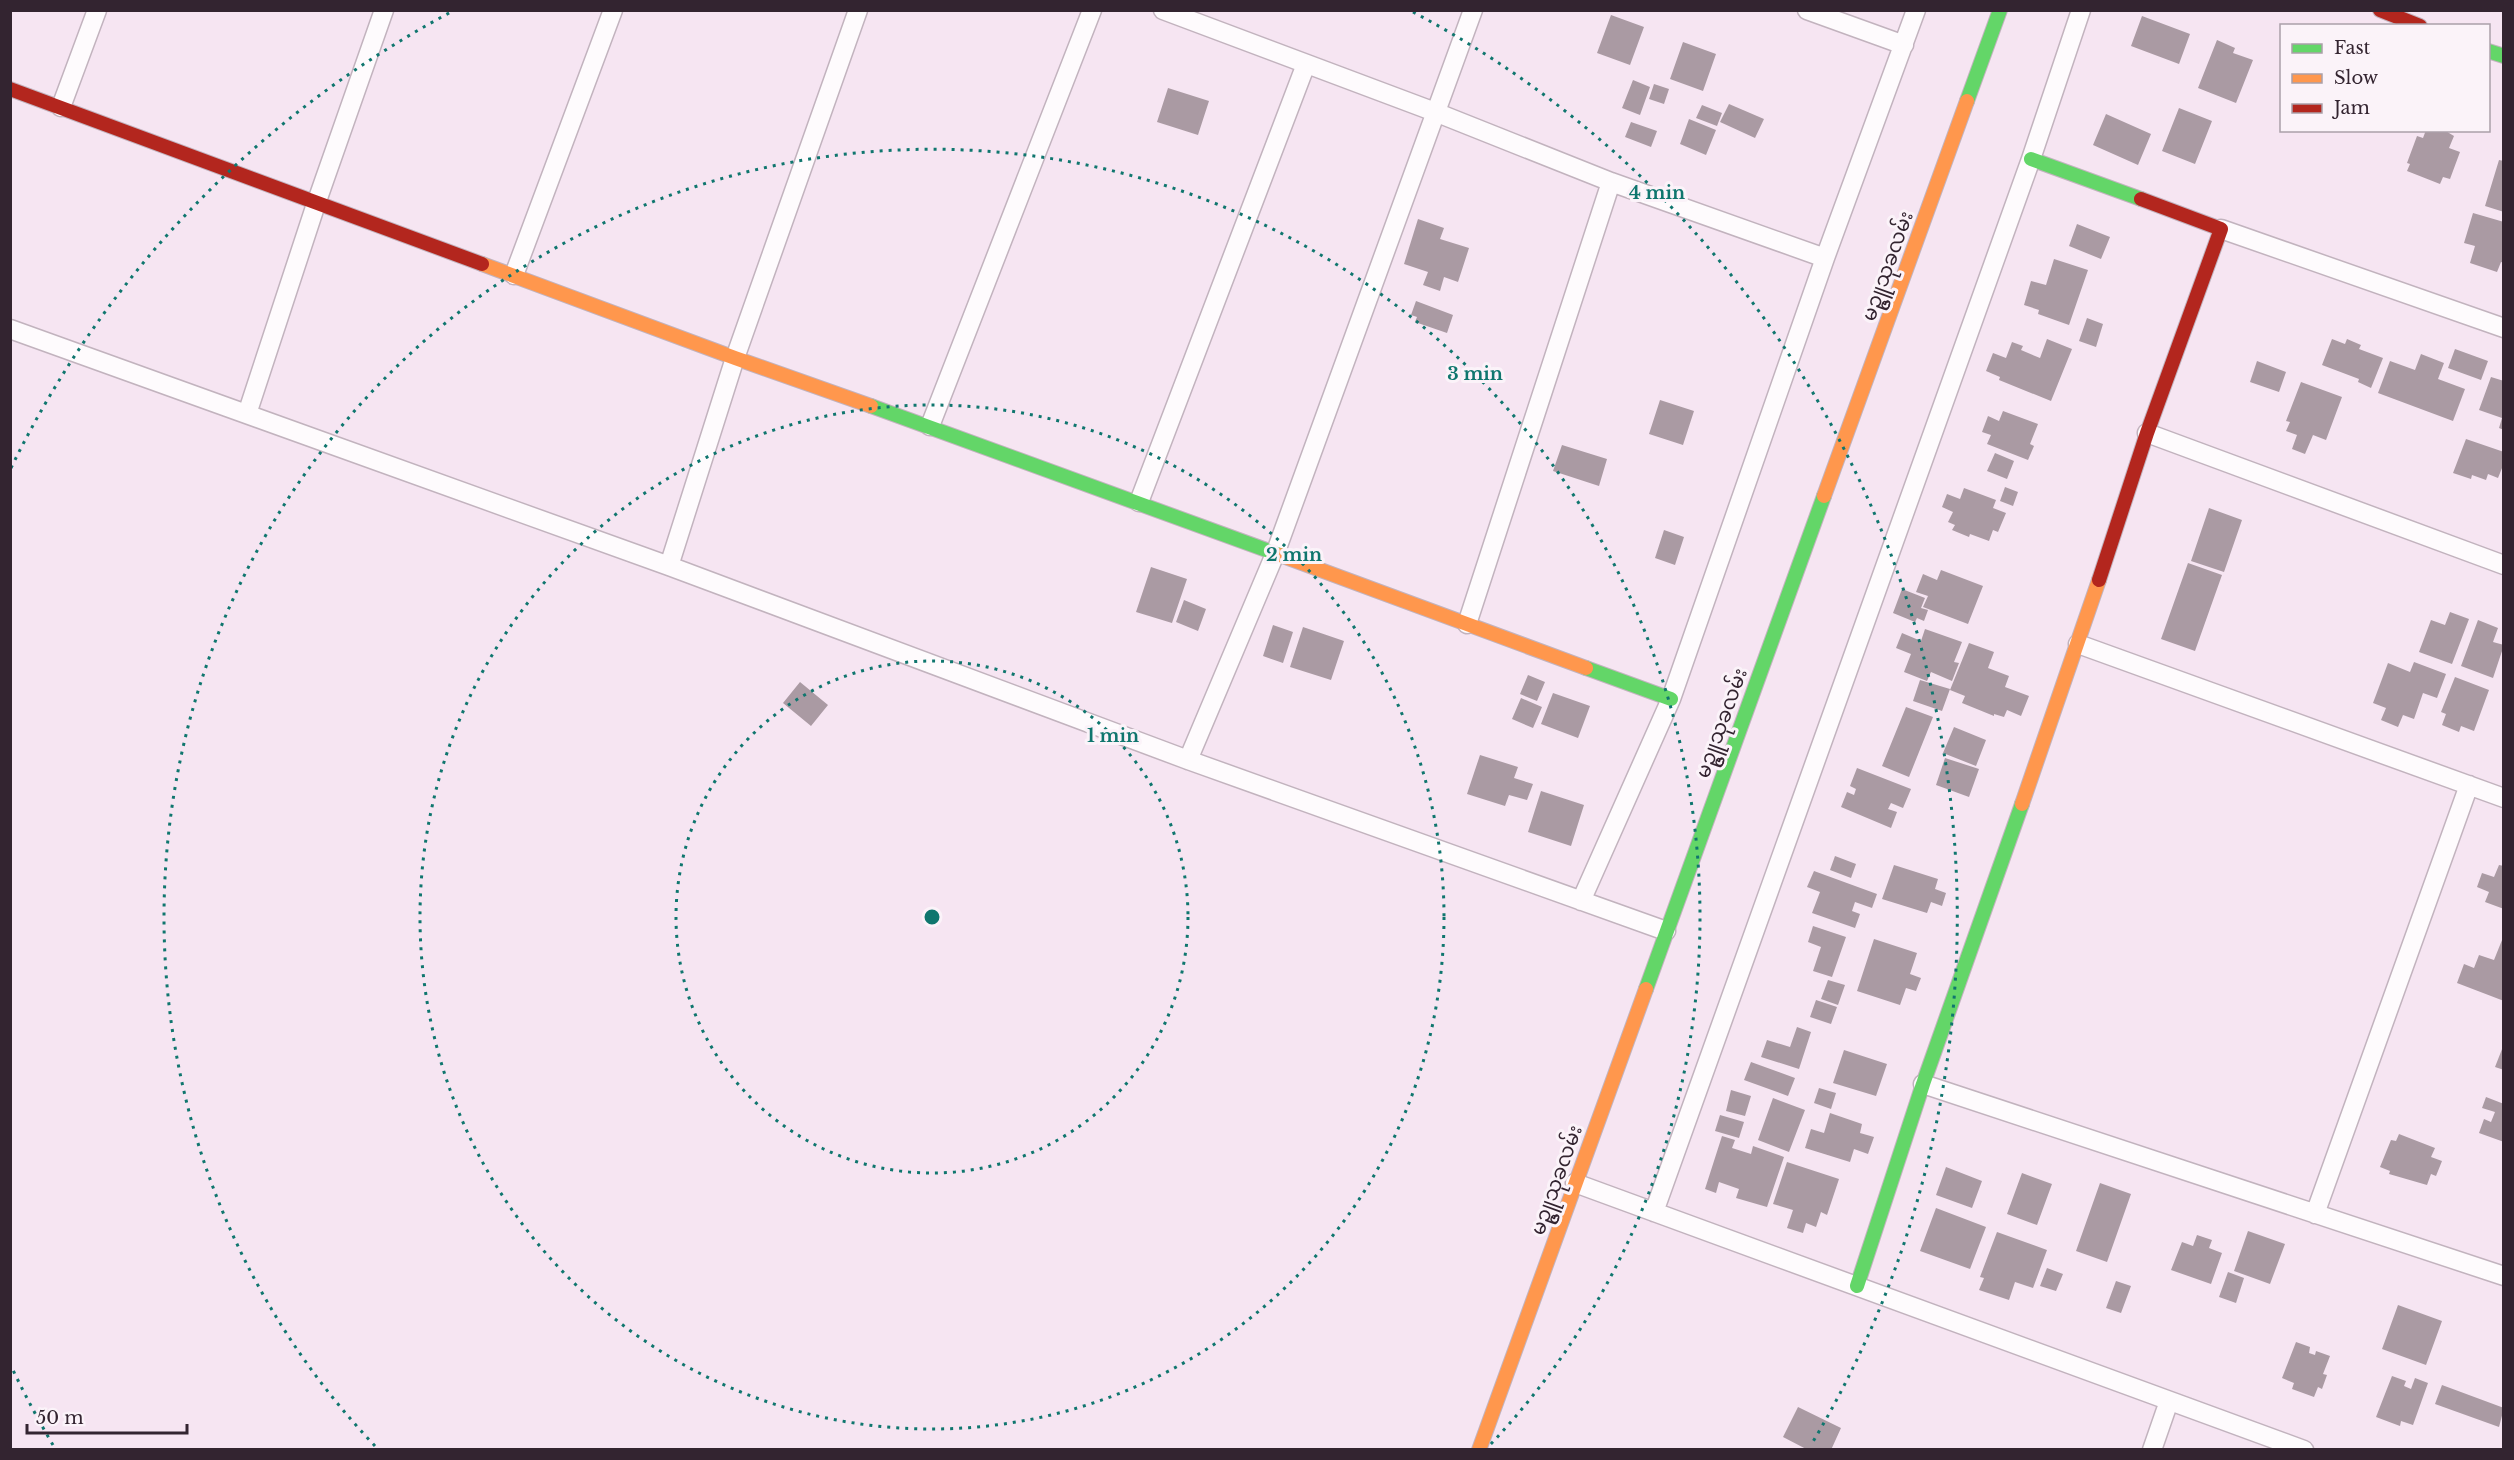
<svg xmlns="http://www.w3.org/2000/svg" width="2514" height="1460" viewBox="0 0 2514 1460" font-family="'Libre Baskerville','Noto Sans Myanmar',serif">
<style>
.building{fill:#aa9aa3}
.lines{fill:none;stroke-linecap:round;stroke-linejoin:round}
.street-casing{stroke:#c2b3be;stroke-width:21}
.fast-casing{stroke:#c2b3be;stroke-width:16}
.slow-casing{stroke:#c2b3be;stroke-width:16}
.jam-casing{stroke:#c2b3be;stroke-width:16}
.street{stroke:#fefbfd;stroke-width:18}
.fast{stroke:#63d668;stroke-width:14}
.slow{stroke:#ff974d;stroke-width:14}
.jam{stroke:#b3261e;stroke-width:14}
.ring{fill:none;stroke:#0f766e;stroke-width:3;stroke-dasharray:3 6}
.labels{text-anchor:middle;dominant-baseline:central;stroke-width:6;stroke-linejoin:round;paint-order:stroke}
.street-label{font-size:20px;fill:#332430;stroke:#fbf3f9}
.centre{fill:#0f766e;stroke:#fbf3f9;stroke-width:3}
.ring-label{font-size:18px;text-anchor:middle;font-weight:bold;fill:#0f766e;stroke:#fbf3f9;stroke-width:6;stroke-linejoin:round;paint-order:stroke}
</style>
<rect width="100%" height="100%" fill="#f6e5f2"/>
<path class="building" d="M1611 15 1644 27 1630 65 1597 53Z
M2142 16 2190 34 2179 64 2131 46Z
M2217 40 2235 48 2233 53 2253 60 2236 103 2198 88Z
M1683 42 1716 54 1703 91 1670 79Z
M1633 80 1650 87 1640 115 1622 108Z
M1654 84 1669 89 1664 104 1649 99Z
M1168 88 1209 101 1198 135 1157 122Z
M1729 104 1764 119 1755 138 1720 122Z
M1702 105 1722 113 1717 126 1696 118Z
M2179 108 2212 121 2195 164 2162 151Z
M2106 114 2151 134 2138 165 2093 145Z
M1689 119 1716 130 1706 155 1680 144Z
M1631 122 1657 131 1651 147 1625 137Z
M2426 130H2444L2454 136 2449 148 2460 152 2450 179 2443 177 2440 184 2407 171 2410 164 2407 163 2417 136 2423 138Z
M2499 160 2504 161V212L2485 206Z
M2473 213 2504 222V263L2501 262 2497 272 2470 263 2475 246 2464 243Z
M1418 219 1444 228 1440 239 1469 248 1458 282 1444 277 1440 291 1423 285 1428 272 1404 264Z
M2077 224 2110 237 2101 259 2069 246Z
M2054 259 2088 270 2069 325 2038 314 2039 310 2024 305 2031 281 2046 285Z
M1416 301 1453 315 1447 333 1415 322 1417 317 1411 315Z
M2087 318 2103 324 2096 347 2079 341Z
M2047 339 2072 349 2051 401 1999 380 2000 377 1986 371 1993 353 2006 358 2012 342 2023 346 2021 350 2040 358Z
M2332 339 2345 344 2347 339 2361 345 2359 349 2383 358 2371 388 2358 382 2359 379 2322 365Z
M2455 349 2488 361 2481 380 2448 368Z
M2421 354 2444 363 2438 379 2465 389 2453 421 2378 393 2390 361 2415 370Z
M2257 361 2286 372 2279 392 2250 382Z
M2491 377 2504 381V430L2499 428 2502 418 2479 410Z
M2301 382 2342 397 2326 440 2313 435 2305 454 2292 449 2297 435 2286 431 2290 422 2286 421Z
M1660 400 1694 411 1683 445 1649 434Z
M2003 411 2038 424 2030 444 2034 446 2028 460 1987 444 1991 435 1982 432 1988 416 1999 421Z
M2466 439 2504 452V463L2498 478 2488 474 2486 480 2472 475 2471 479 2453 473Z
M1562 445 1607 459 1599 486 1553 471Z
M1995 453 2014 461 2007 479 1987 471Z
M2005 487 2018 492 2013 506 2000 501Z
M1964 488 1996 500 1993 508 2006 513 1998 532 1993 530 1989 541 1970 534 1969 537 1952 530 1955 525 1948 522 1953 512 1942 507 1947 494 1960 499Z
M2209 508 2242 520 2224 572 2191 561Z
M1664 530 1684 537 1675 565 1655 558Z
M2188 563 2222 575 2195 651 2161 639Z
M1151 567 1187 579 1172 623 1136 612Z
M1941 570 1983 586 1968 624 1923 607 1928 596 1916 592 1923 574 1937 580Z
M1902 589 1925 598 1921 608 1928 610 1924 621 1917 618 1915 622 1893 613Z
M1184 600 1206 609 1198 631 1176 622Z
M2450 612 2469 619 2452 664 2419 652 2431 620 2445 625Z
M2478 620 2498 628 2493 642 2504 645 2493 678 2461 666Z
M1273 625 1293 632 1283 663 1263 656Z
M1303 627 1344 641 1331 680 1290 667Z
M1925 629 1962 642 1954 662 1959 663 1952 681 1931 672 1927 681 1904 672 1911 654 1896 648 1902 633 1921 641Z
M1969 643 1994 652 1988 668 2009 676 2005 687 2029 696 2021 716 2007 710 2004 717 1994 714V716L1962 703 1965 696 1950 690Z
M2414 662 2446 674 2437 698 2423 693 2414 719 2403 715 2398 727 2381 720 2386 708 2373 703 2388 663 2410 672Z
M1528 675 1545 682 1537 701 1520 694Z
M2455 677 2489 690 2474 731 2461 726 2459 732 2442 725 2446 714 2441 712Z
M1920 680 1950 689 1942 711 1913 701Z
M800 682 828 705 811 726 783 703Z
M1553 693 1590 706 1578 738 1541 724Z
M1521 698 1542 707 1533 728 1512 719Z
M1906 707 1933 717 1909 777 1882 766Z
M1954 727 1986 740 1976 766 1943 753Z
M1480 755 1518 767 1514 778 1533 784 1527 800 1509 795 1505 806 1467 794Z
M1945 758 1979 769 1969 797 1936 785Z
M1857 768 1911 789 1903 808 1891 803 1888 809 1897 812 1891 828 1841 807 1847 792 1854 795 1856 789 1850 786Z
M1541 791 1584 805 1571 846 1528 832Z
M1835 856 1856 864 1851 878 1830 870Z
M1894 865 1938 879 1935 889 1946 893 1942 906 1931 902 1927 913 1882 899Z
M2499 865 2504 866V909L2485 902 2489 892 2477 887 2482 873 2494 877Z
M1814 871 1877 894 1872 908 1855 902 1852 911 1860 914 1855 928 1812 913 1820 892 1807 887Z
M1813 926 1846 937 1832 977 1813 971 1821 947 1808 942Z
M2504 935V1001L2457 983 2464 964 2474 968 2479 955 2494 960Z
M1874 939 1917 953 1910 974 1921 978 1916 991 1906 988 1900 1005 1857 991Z
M1828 980 1845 985 1838 1005 1821 999Z
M1816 1000 1837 1007 1831 1024 1810 1017Z
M1797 1027 1811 1032 1799 1069 1761 1057 1767 1040 1790 1047Z
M2504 1044V1070L2495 1067Z
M1844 1050 1887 1064 1876 1096 1833 1083Z
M1751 1062 1795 1078 1788 1096 1744 1080Z
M1819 1088 1836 1093 1831 1109 1814 1103Z
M1731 1090 1751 1096 1745 1116 1726 1111Z
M2486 1097 2504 1104V1142L2479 1133 2484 1119 2491 1122 2495 1112 2482 1108Z
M1773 1098 1805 1110 1789 1152 1758 1140Z
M1830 1113 1862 1124 1860 1133 1874 1137 1868 1154 1854 1149 1850 1162 1805 1148 1811 1129 1824 1133Z
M1720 1115 1744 1122 1739 1138 1715 1131Z
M2399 1134 2435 1148 2431 1157 2442 1161 2436 1176 2431 1174 2427 1185 2389 1174 2390 1171 2380 1167 2391 1140 2396 1141Z
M1722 1136 1735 1140 1732 1148 1751 1154 1753 1146 1784 1157 1767 1207 1736 1198 1739 1189 1719 1182 1716 1193 1705 1189Z
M1787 1162 1839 1179 1827 1215 1821 1212 1816 1227 1806 1223 1803 1233 1787 1228 1793 1210 1773 1204Z
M1946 1167 1982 1181 1972 1208 1936 1195Z
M2022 1173 2052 1184 2037 1225 2007 1214Z
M2100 1183 2131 1194 2107 1262 2076 1251Z
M1936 1208 1986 1227 1970 1269 1920 1251Z
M2248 1231 2285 1244 2270 1284 2234 1271Z
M1997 1232 2047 1250 2033 1288 2015 1282 2009 1300 1979 1290 1984 1278 1980 1277Z
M2197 1235 2212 1240 2209 1248 2222 1253 2211 1284 2171 1270 2182 1242 2193 1246Z
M2047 1268 2063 1274 2056 1291 2040 1286Z
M2228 1272 2244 1278 2236 1303 2219 1297Z
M2116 1281 2131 1286 2121 1313 2106 1308Z
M2398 1305 2442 1321 2426 1365 2382 1349Z
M2296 1342 2310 1347 2309 1353 2315 1355 2316 1351 2330 1356 2323 1374 2327 1375 2322 1389 2318 1387 2314 1397 2292 1389 2294 1383 2282 1378Z
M2392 1376 2406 1381 2404 1386 2411 1389 2415 1378 2428 1383 2413 1425 2401 1421 2400 1426 2376 1417Z
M2442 1385 2504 1408 2499 1427 2435 1404Z
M1798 1407 1841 1428 1831 1450H1808L1783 1437Z"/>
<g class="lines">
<defs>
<path id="street" d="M1163 10 1435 112 1611 182 1825 258
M1807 10 1904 45
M61 107 97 10
M2221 229 2504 328
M514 275 613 10
M10 329 669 566 1188 760 1666 931
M247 414 317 201 384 10
M930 426 1092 10
M2147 433 2504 565
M1139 502 1306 64
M669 566 735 358 858 10
M1467 624 1611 182
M2078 644 2504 798
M1188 760 1275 554 1473 10
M1581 901 1671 699 1825 258 1916 10
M1923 1084 2504 1276
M1575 1183 2304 1450
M1654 1212 2031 159 2081 10
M2315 1214 2469 785
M2152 1450 2169 1401"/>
<path id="fast" d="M2488 51 2504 56
M1967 101 2000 10
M2031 159 2141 199
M871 406 1280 555
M1586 668 1671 699
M1646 989 1824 496
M1857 1286 1923 1084 2022 804"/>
<path id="slow" d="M482 264 735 358 871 406
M1824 496 1967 101
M1280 555 1586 668
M2022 804 2099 580
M1479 1450 1646 989"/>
<path id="jam" d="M2380 10 2420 26
M10 89 482 264
M2099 580 2147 433 2221 229 2141 199"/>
</defs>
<use href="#street" class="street-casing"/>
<use href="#fast" class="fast-casing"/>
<use href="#slow" class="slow-casing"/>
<use href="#jam" class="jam-casing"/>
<use href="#street" class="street"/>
<use href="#fast" class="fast"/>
<use href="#slow" class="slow"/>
<use href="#jam" class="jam"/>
</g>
<g class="ring">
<circle cx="932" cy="917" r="256"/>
<circle cx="932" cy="917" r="512"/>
<path d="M375 1446A768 768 0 1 1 1489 1446"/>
<path d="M53 1445A1025 1025 0 0 1 11 1366M11 468A1025 1025 0 0 1 451 12M1413 12A1025 1025 0 0 1 1811 1445"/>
</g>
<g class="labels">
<g class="street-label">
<text transform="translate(1887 266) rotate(-70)">မဥ္ဇူသုခလမ်း</text>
<text transform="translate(1721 723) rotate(-70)">မဥ္ဇူသုခလမ်း</text>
<text transform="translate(1556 1180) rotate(-70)">မဥ္ဇူသုခလမ်း</text>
</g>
</g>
<circle cx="932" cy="917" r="9" class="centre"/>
<g class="ring-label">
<text x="1657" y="199">4 min</text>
<text x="1475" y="380">3 min</text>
<text x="1294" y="561">2 min</text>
<text x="1113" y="742">1 min</text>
</g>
<rect width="2514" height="1460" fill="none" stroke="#332430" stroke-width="24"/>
<rect x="2280" y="24" width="210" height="108" fill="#fbf3f9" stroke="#aba0a9" stroke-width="1.5"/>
<rect x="2292" y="44" width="30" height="9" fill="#63d668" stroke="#aba0a9" stroke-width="1.5"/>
<text x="2334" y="54" font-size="18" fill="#332430">Fast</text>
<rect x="2292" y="74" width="30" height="9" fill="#ff974d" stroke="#aba0a9" stroke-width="1.5"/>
<text x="2334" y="84" font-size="18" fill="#332430">Slow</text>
<rect x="2292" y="104" width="30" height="9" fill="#b3261e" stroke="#aba0a9" stroke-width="1.5"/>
<text x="2334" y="114" font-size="18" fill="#332430">Jam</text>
<path d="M27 1424v9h160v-9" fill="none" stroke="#332430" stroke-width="3"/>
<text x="36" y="1424" font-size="18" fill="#332430" stroke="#fbf3f9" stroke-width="4.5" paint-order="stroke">50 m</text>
</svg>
